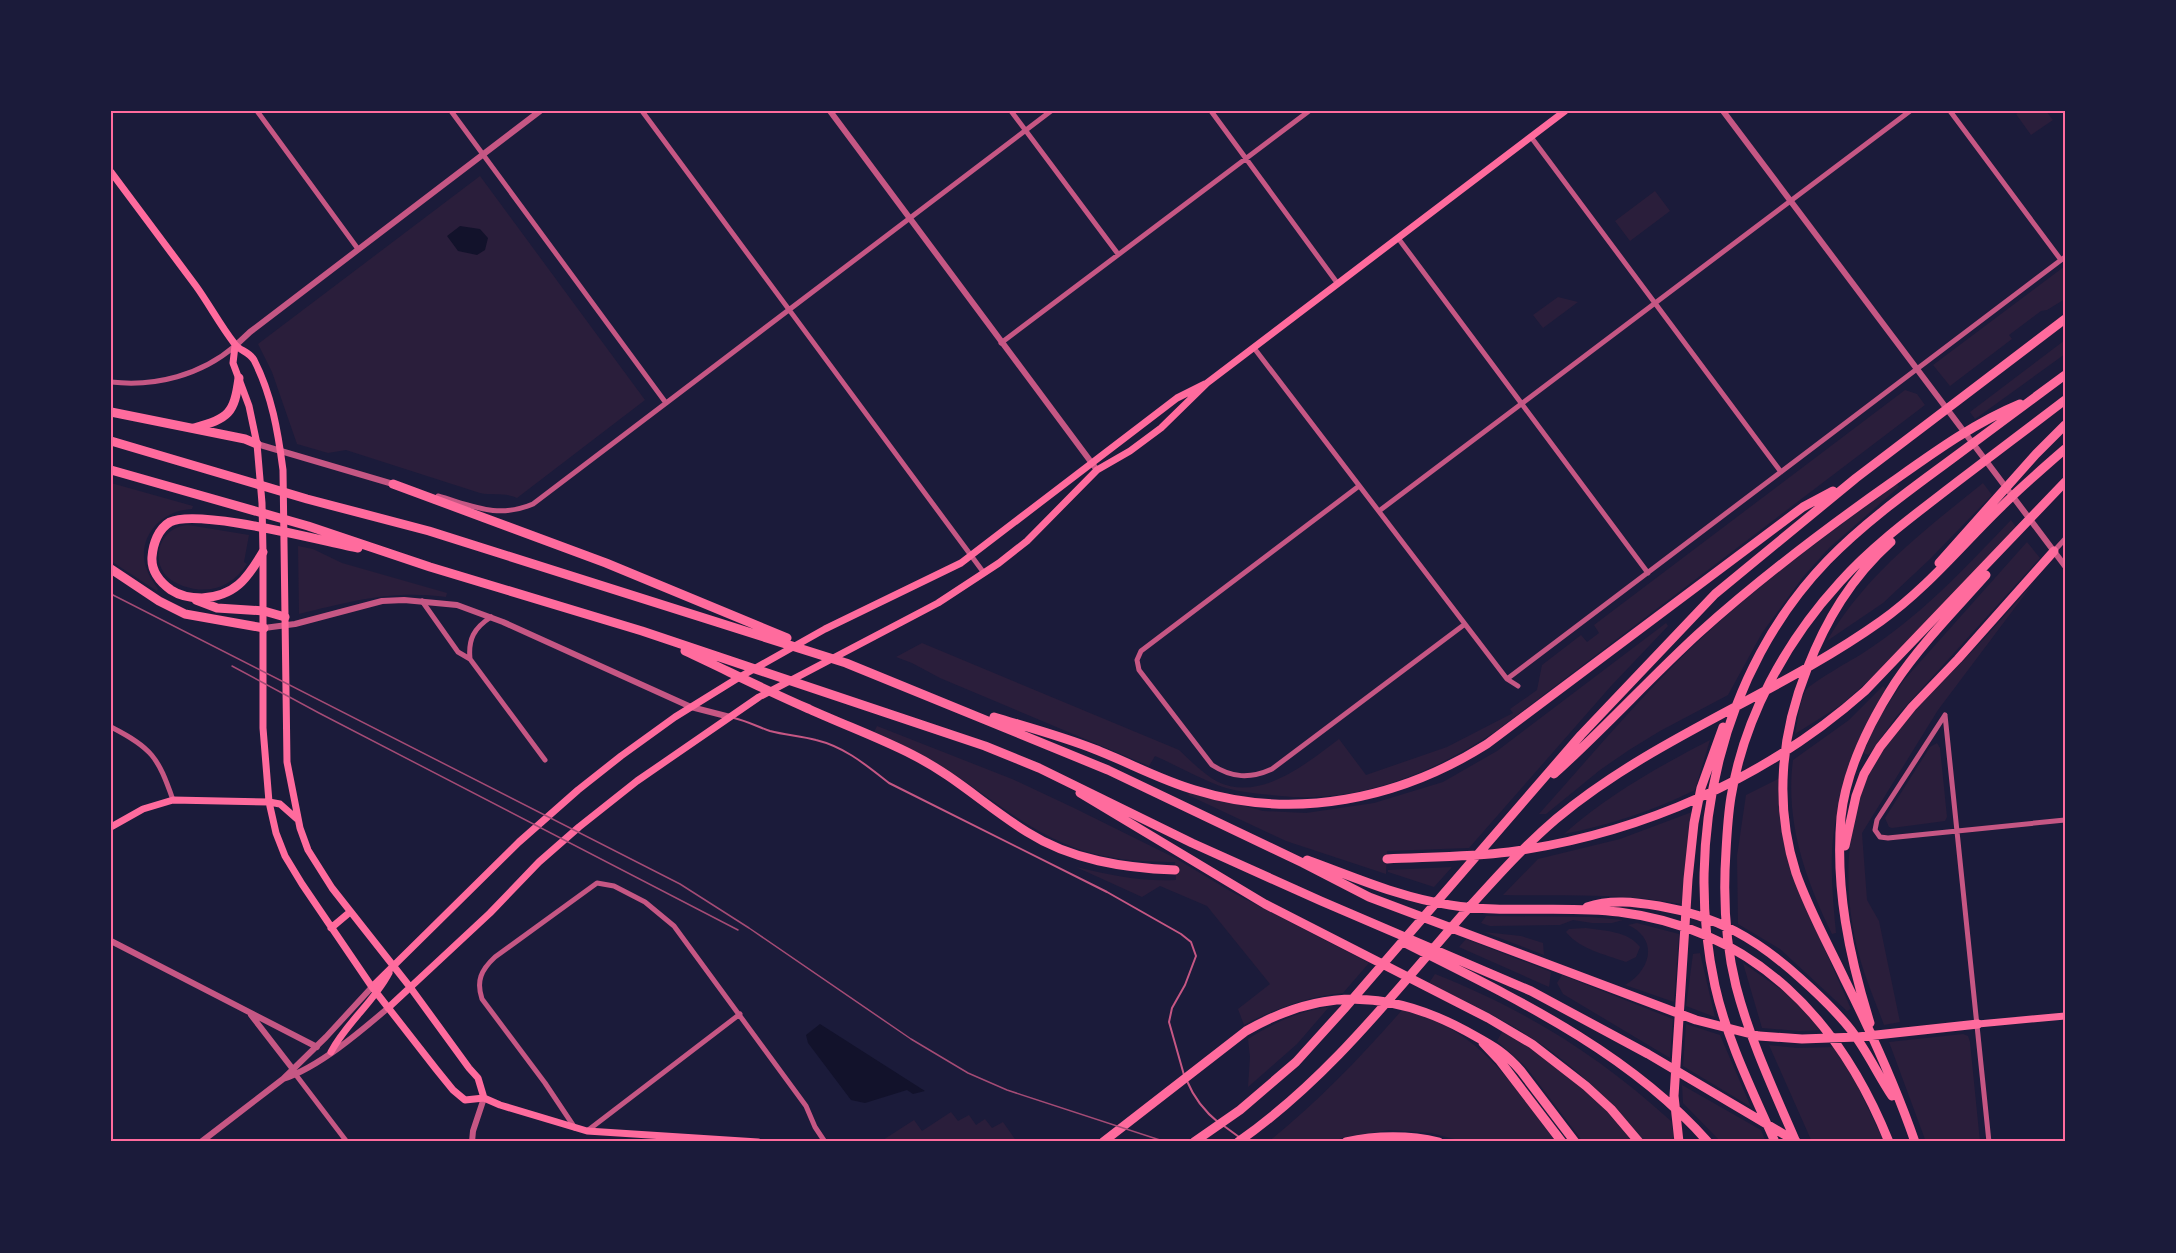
<svg xmlns="http://www.w3.org/2000/svg" width="2176" height="1253" viewBox="0 0 2176 1253" font-family="Commissioner,sans-serif">
<style>
.green{fill:#2a1e3b}
.water{fill:#12122b}
.lines{fill:none;stroke-linecap:round;stroke-linejoin:round}
.service{stroke:#c65784;stroke-width:2}
.minor{stroke:#c65784;stroke-width:5}
.tertiary{stroke:#c65784;stroke-width:6}
.secondary{stroke:#ff6b9d;stroke-width:7}
.motorway{stroke:#ff6b9d;stroke-width:9}
.tram{stroke:#a44b75;stroke-width:1.5}
.neatline{fill:none;stroke:#ff6b9d;stroke-width:2}
</style>
<rect width="100%" height="100%" fill="#1b1b3a"/>
<path class="green" d="M2020 111H2046L2053 120 2031 135 2016 114Z
M480 176 645 400 517 498C505 492 492 496 480 493L346 450 328 453 297 444 272 372 258 344Z
M1655 191 1670 211 1630 241 1615 221Z
M2065 266V299L2047 310 2041 311 2009 335 2012 339 1950 386 1933 365Z
M1558 297 1578 302 1543 328 1533 315Z
M2065 340V354L1975 419 1970 412Z
M1905 390 1917 394 1925 405 1496 731C1433 773 1357 804 1281 796 1262 794 1244 793 1226 788 1202 780 1178 766 1155 756L1149 766 940 678 912 663 896 657 922 643 1179 750C1191 761 1203 774 1218 782 1261 802 1307 763 1339 739L1366 775 1447 747 1513 713 1510 709 1537 690 1542 665 1581 635 1587 642 1599 633 1594 625Z
M111 483 193 506 192 509C166 510 142 530 144 558 145 570 152 580 158 589L157 591 111 561Z
M1983 483 1992 495 1929 560 1883 603 1827 641C1865 575 1925 530 1983 483Z
M1897 484 1899 487 1829 548 1803 577 1762 633 1728 695 1660 731 1629 750 1600 770 1546 814H1539C1589 758 1637 701 1690 649 1752 589 1827 534 1897 484Z
M2011 520 2016 527 1874 676 1841 705 1795 734C1798 720 1799 702 1806 690 1811 683 1850 661 1860 655 1918 619 1964 569 2011 520Z
M188 525 249 535 244 562 247 564C232 587 209 595 183 586 176 583 168 579 164 573 150 552 165 526 188 525Z
M2027 542 2040 558 1896 717 1869 755 1863 753 1879 718 1904 680Z
M298 546 313 549 342 563 447 593 446 597C390 590 353 601 299 614Z
M2035 581 1938 710 1862 833 1867 900 1879 921 1900 1022 1884 1025C1874 998 1862 971 1856 943 1840 873 1848 792 1892 734 1912 709 1937 688 1959 665 1986 638 2010 609 2035 581Z
M1666 623 1668 626 1611 686 1469 848 1387 851 1386 874 1286 841 1188 795 1190 791 1263 811 1306 813 1374 803 1443 782 1497 751Z
M1883 686 1887 690C1872 726 1853 763 1841 800 1827 842 1832 890 1836 933L1832 934C1805 879 1785 821 1793 760L1849 720Z
M877 726 1012 779 1074 808 1175 858 1230 891 1369 963 1343 993C1307 997 1276 1008 1244 1025L1238 1009 1270 984 1207 906 1160 886 1142 897 1076 867C1109 875 1142 882 1176 880L1175 862C1136 862 1099 859 1063 843 1029 828 1000 806 970 785 940 764 908 746 874 732Z
M1710 740 1695 790C1653 811 1609 825 1564 834 1608 795 1658 767 1710 740Z
M1937 743 1940 748 1947 817 1945 821 1892 828 1889 827 1885 818 1930 747Z
M1780 778 1797 886 1851 1009 1847 1011 1780 949 1738 924 1737 856 1746 795Z
M1692 812 1684 873 1682 904C1623 893 1563 896 1503 895L1538 859 1620 839Z
M1452 867 1434 887 1388 872V870Z
M1486 916 1590 917 1623 920 1612 923H1592L1573 920 1560 925 1490 926 1481 923Z
M1637 923 1679 934 1674 1002 1625 985C1651 970 1659 939 1628 925Z
M1586 928C1605 931 1628 931 1640 947L1636 957 1626 962C1604 954 1581 950 1566 932L1569 929Z
M1484 932 1521 936 1543 943 1544 955Z
M1466 939 1549 971 1551 972 1549 987 1459 947Z
M1700 953 1715 1017 1686 1006 1693 954Z
M1743 963 1792 997 1823 1030 1800 1031 1762 1028Z
M1435 974C1526 1010 1598 1055 1671 1121L1675 1142H1644C1612 1101 1574 1065 1530 1037 1498 1016 1463 1000 1429 983Z
M1562 975 1673 1019 1670 1058 1563 994 1557 983Z
M1329 1007 1297 1044 1248 1087 1250 1057 1248 1039C1273 1023 1299 1011 1329 1007Z
M1402 1010C1479 1028 1512 1083 1556 1142H1466L1431 1133 1389 1130 1347 1137 1329 1142H1268C1318 1102 1360 1058 1402 1010Z
M1686 1024 1720 1035 1751 1107 1683 1066Z
M1503 1030C1538 1053 1573 1077 1603 1107 1613 1118 1623 1130 1633 1142H1583L1526 1067 1497 1041Z
M1963 1034 1968 1036 1970 1042 1980 1142H1926L1889 1042Z
M1769 1045 1797 1048 1834 1047 1852 1074 1884 1142H1812Z
M1682 1085 1761 1130 1766 1142H1721L1683 1103Z
M951 1112 958 1121 969 1115 976 1125 985 1119 992 1128 1003 1122 1017 1142H885L883 1140 914 1120 922 1131Z"/>
<path class="water" d="M460 226 480 229 488 238 485 250 477 255 458 251 447 236Z
M820 1024 925 1091 913 1094 907 1090 865 1103 851 1100 808 1043 806 1035Z"/>
<g class="lines">
<path class="service" d="M734 718C747 721 758 727 770 731 785 735 801 736 816 740 845 747 866 765 889 783L1107 892 1181 934 1191 942 1196 956 1185 985 1172 1008 1169 1022 1184 1075
M1187 1081C1194 1098 1204 1111 1219 1123
M1224 1126 1239 1137"/>
<path class="minor" d="M257 111 358 249
M451 111 666 403
M642 111 984 573
M1011 111 1118 254
M1211 111 1338 284
M1950 111 2061 260
M1531 137 1781 472
M1398 238 1648 573
M1001 343 1309 111
M1254 348 1507 679 1518 686
M111 382C156 387 201 375 235 346
M1359 486 1141 651 1137 660 1139 670 1212 765C1232 778 1250 779 1272 769L1465 624
M438 496C473 506 498 519 533 504L1051 111
M1379 511 1910 111
M2054 551 2065 539
M422 601 458 652 470 659 545 760
M470 659C468 639 474 628 491 617
M1507 679 2065 257
M1945 715 1989 1142
M1945 715 1877 820 1875 830 1880 837 1888 838 2065 820
M111 727C152 748 158 757 173 800
M296 1075 347 1142
M575 1128 545 1083 482 999C476 981 481 970 495 957L597 883 614 886 645 902 674 926 806 1106 815 1127 825 1142
M587 1131 740 1014"/>
<path class="tertiary" d="M830 111 1097 470
M1723 111 2065 566
M235 346 250 332 540 111
M257 444 393 484
M264 628 295 624 382 601 404 600 457 605 503 622 691 707 730 717
M111 941 317 1047
M251 1015 292 1068
M283 1079C319 1067 360 1032 388 1008
M201 1142 283 1079 326 1037 372 987
M472 1142 473 1131 484 1098"/>
<path class="secondary" d="M111 172C139 210 168 248 196 286 209 304 220 325 234 343 239 351 249 351 254 360 272 395 278 432 283 470L287 762 300 828 308 850 332 888 410 987 469 1068 478 1078 484 1098
M235 346 233 363 249 406 257 444 262 503 263 552V728L269 802 276 833 285 856 302 884 372 987 436 1069 453 1090 465 1100 484 1098
M111 827 143 809 173 800 269 802 280 804 297 819
M331 928 350 912
M372 987 519 842 578 790 621 756 675 717 738 678 825 629 961 563 1177 398 1205 384
M388 1008 490 913 539 862 579 827 637 781 759 697 938 603 999 563 1027 541 1097 470 1130 451 1161 428 1207 383 1565 111
M1978 1024 2065 1016
M331 1052C346 1023 374 1002 389 973
M484 1098 500 1105 587 1131 758 1142"/>
<path class="motorway" d="M111 412 245 439 257 444
M194 428C229 418 234 414 239 378
M111 441 307 499 429 531 846 663 1108 770 1303 863 1369 897 1696 1020 1759 1036 1802 1039 1858 1037 1978 1024
M111 470 308 526 430 567 642 631 985 746 1039 768 1192 843 1321 901 1531 991 1648 1054 1797 1142
M393 484 606 563 787 638
M1891 542C1851 578 1826 620 1807 669 1781 734 1774 805 1796 873 1809 910 1828 944 1845 980 1871 1032 1896 1087 1915 1142
M263 552C247 579 235 596 202 598 191 598 180 596 171 590 160 582 151 571 152 557 153 544 158 529 170 522 198 508 322 541 358 548
M1939 563 2036 454 2065 425
M111 569 159 601 185 614 264 628
M196 600 217 608 264 611 285 617
M685 651C726 670 767 691 809 709 844 725 880 738 913 755 955 776 988 808 1027 832 1071 860 1124 868 1175 870
M994 717C1027 727 1061 736 1094 749 1128 762 1160 780 1195 790 1295 821 1400 799 1487 744L1803 507 1833 491
M1554 774C1604 729 1649 679 1698 634 1759 579 1825 529 1892 482 1933 453 1974 423 2020 404
M1080 793 1265 904 1488 1018 1532 1044 1586 1086 1611 1109 1639 1142
M1845 846 1856 796 1864 774 1880 747 1912 707 1958 659 2054 551
M1387 859C1427 857 1469 857 1509 852 1640 834 1766 779 1865 691L2065 482
M1307 860C1354 877 1401 898 1450 905 1506 914 1563 905 1619 912 1755 929 1840 1020 1889 1142
M1587 907C1610 899 1635 902 1659 906 1717 916 1757 939 1800 978 1818 994 1836 1011 1851 1030 1867 1051 1878 1075 1892 1096
M1407 944C1512 997 1628 1051 1708 1142
M1870 1023C1849 956 1835 888 1841 817 1846 770 1870 722 1895 683 1921 644 1955 610 1986 575
M1483 1043 1500 1061 1562 1142
M1103 1142 1246 1031C1321 988 1389 989 1466 1031 1489 1044 1503 1050 1521 1071L1575 1142
M1194 1142 1240 1110 1296 1062 1344 1009 1581 735 1715 594 1856 478 2065 319
M1238 1142C1327 1080 1394 993 1464 913 1493 881 1522 848 1556 819 1654 737 1777 695 1881 621 1926 589 1961 546 2000 508 2021 487 2043 468 2065 449
M1346 1142C1376 1135 1410 1135 1439 1142
M1679 1142 1674 1096 1688 879 1694 823 1701 788 1723 727
M1775 1142C1753 1092 1727 1040 1715 986 1683 839 1721 671 1827 561 1862 525 1904 494 1945 464 1985 434 2025 405 2065 375
M1796 1142C1774 1091 1750 1040 1736 986 1725 942 1723 896 1726 851 1727 833 1728 815 1731 797 1744 717 1786 641 1840 582 1874 544 1917 513 1957 482 1993 455 2029 427 2065 400"/>
<path class="tram" d="M111 594 680 884 749 928 911 1039 968 1073 1007 1090 1166 1142
M232 666 319 713 738 930"/>
</g>
<rect width="2176" height="1253" fill="none" stroke="#1b1b3a" stroke-width="225"/>
<rect x="112" y="112" width="1952" height="1028" class="neatline"/>
</svg>
